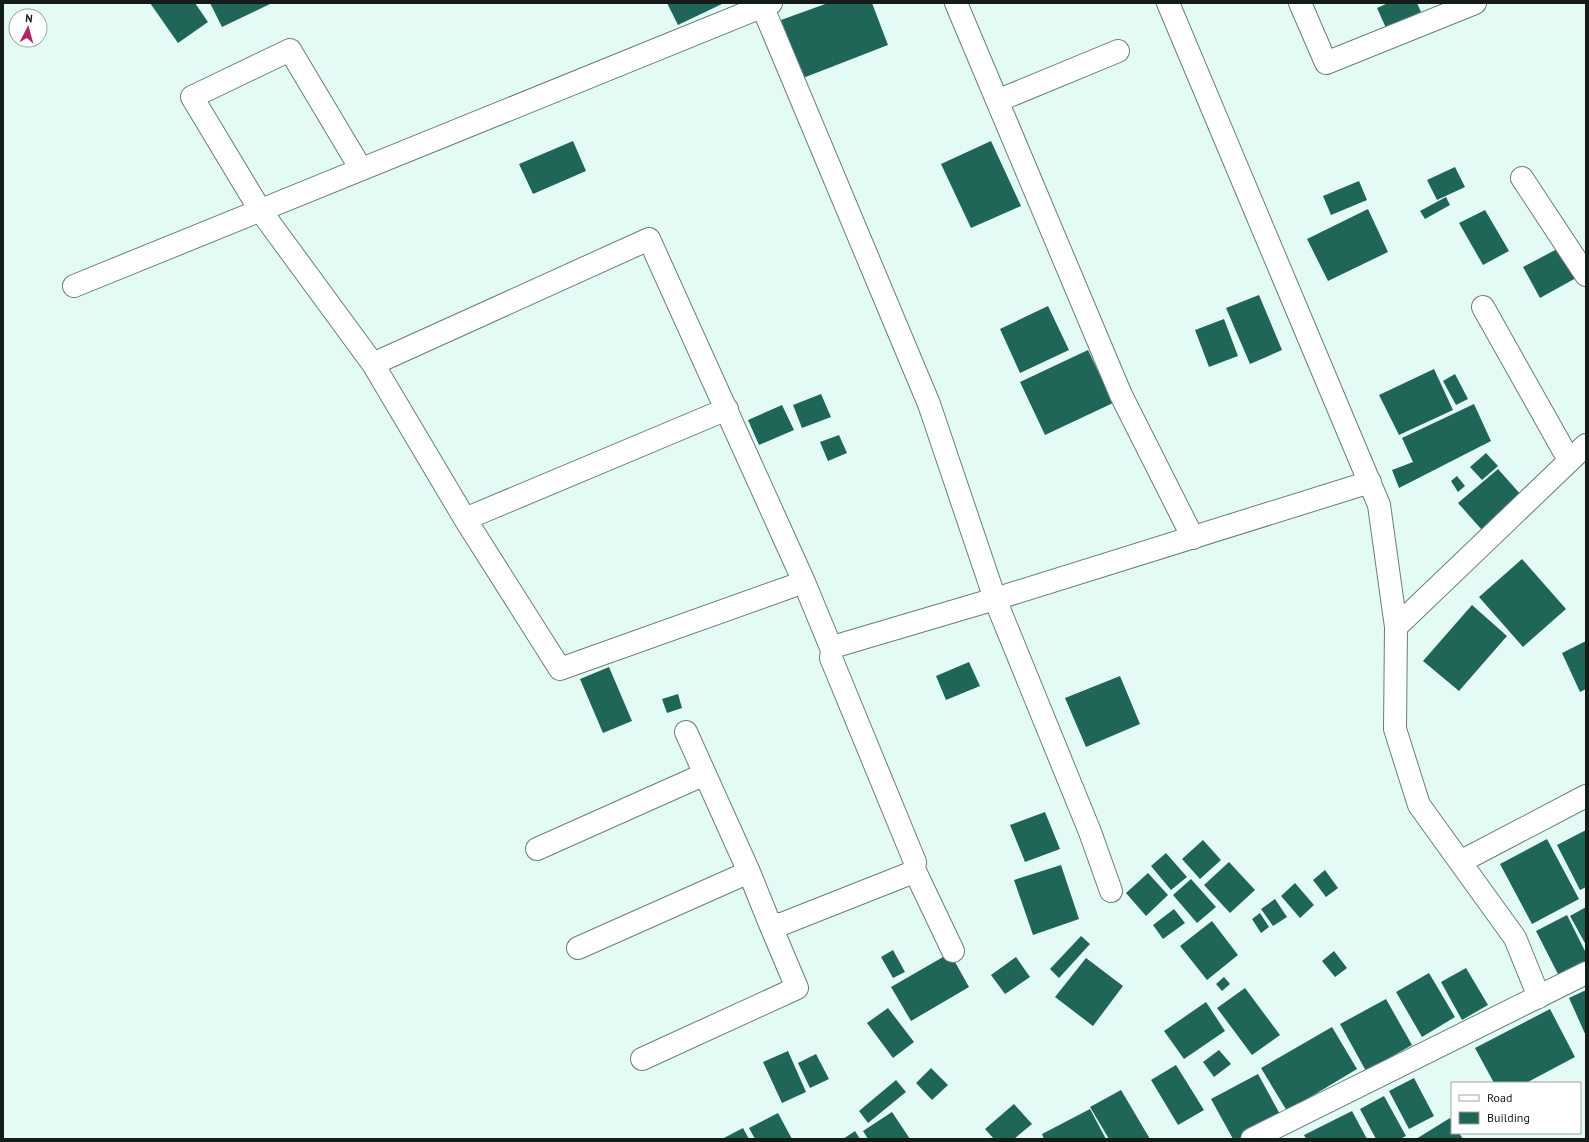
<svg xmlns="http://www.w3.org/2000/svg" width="1589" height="1142" viewBox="0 0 1589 1142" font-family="'PT Sans',sans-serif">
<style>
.building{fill:#1f6659}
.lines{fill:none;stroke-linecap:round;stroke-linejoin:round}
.minor-casing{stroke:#697e79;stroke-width:24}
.minor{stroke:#fff;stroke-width:22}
</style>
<rect width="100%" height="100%" fill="#e4fbf5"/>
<path class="building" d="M150 3H195L208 22 178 43Z
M210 3H272L222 27Z
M667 3H724L678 25Z
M828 3H872L888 45 803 78 781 20Z
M1388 3H1417L1421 12 1386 28 1377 8Z
M573 141 586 171 533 194 519 164Z
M991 141 1021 206 971 228 941 164Z
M1455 167 1465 187 1437 200 1427 180Z
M1359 181 1367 200 1331 215 1323 196Z
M1446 197 1450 205 1425 219 1420 211Z
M1368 209 1388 252 1328 281 1307 239Z
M1485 210 1509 251 1483 265 1459 223Z
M1559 248 1576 278 1540 298 1523 267Z
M1259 295 1282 350 1250 364 1226 308Z
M1048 306 1069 350 1020 373 1000 329Z
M1224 319 1238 356 1209 367 1195 330Z
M1088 350 1113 403 1045 435 1020 382Z
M1434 369 1453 410 1399 435 1379 395Z
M1455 374 1468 399 1456 405 1443 381Z
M821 394 831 417 802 428 793 405Z
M1474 404 1491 441 1399 488 1392 470 1413 462 1402 438Z
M782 405 794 430 759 445 748 420Z
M839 435 847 453 828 461 820 442Z
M1486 453 1498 466 1482 480 1470 467Z
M1498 469 1522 496 1482 530 1458 503Z
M1457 476 1465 486 1458 492 1451 481Z
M1522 559 1566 609 1523 647 1479 597Z
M1472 605 1507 636 1459 691 1423 661Z
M1586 641V689L1580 692 1562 653Z
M969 662 980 686 946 700 936 676Z
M609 667 632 721 603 733 580 679Z
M1120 676 1140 724 1086 747 1065 698Z
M678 694 682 708 667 713 662 699Z
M1045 812 1060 849 1025 862 1010 825Z
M1586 830V887L1580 890 1557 845Z
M1547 839 1579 899 1532 924 1500 864Z
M1203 840 1221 860 1200 879 1182 859Z
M1166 853 1187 877 1171 890 1151 866Z
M1229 862 1255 890 1230 913 1204 885Z
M1061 865 1079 919 1033 935 1014 880Z
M1325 870 1338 888 1326 897 1313 880Z
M1148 873 1168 895 1146 916 1126 893Z
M1191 879 1216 907 1197 923 1173 895Z
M1295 883 1314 905 1300 918 1281 896Z
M1275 899 1287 917 1273 926 1261 909Z
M1586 907V945L1570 916Z
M1174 909 1185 923 1163 939 1153 925Z
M1260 913 1269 927 1261 933 1252 919Z
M1567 915 1586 953V965L1560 978 1536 931Z
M1212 921 1238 955 1207 980 1180 946Z
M1081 936 1090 944 1059 978 1050 969Z
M893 950 905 972 893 978 881 957Z
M1334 951 1347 968 1335 977 1322 961Z
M950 953 969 987 911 1021 891 987Z
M1016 957 1030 977 1005 994 991 975Z
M1086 958 1123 986 1093 1026 1055 997Z
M1466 968 1488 1005 1462 1020 1441 982Z
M1429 973 1455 1017 1422 1037 1396 992Z
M1224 977 1230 984 1222 991 1216 984Z
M1245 988 1280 1035 1252 1055 1217 1008Z
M1586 990V1036L1569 998Z
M1386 999 1412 1045 1366 1071 1340 1024Z
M1206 1002 1225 1031 1184 1059 1164 1031Z
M888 1008 914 1042 893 1058 867 1023Z
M1550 1009 1575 1057 1526 1083H1494L1475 1048Z
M1332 1027 1357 1069 1287 1111 1261 1068Z
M1219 1050 1231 1064 1214 1077 1203 1062Z
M788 1051 806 1092 782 1103 763 1062Z
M816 1054 829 1079 810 1088 798 1063Z
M1176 1065 1204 1110 1178 1125 1151 1080Z
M931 1068 948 1085 932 1100 916 1083Z
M1258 1074 1281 1116 1238 1139H1233L1211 1099Z
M1414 1078 1434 1116 1409 1129 1389 1091Z
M896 1080 906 1092 868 1123 859 1111Z
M1121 1090 1150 1139H1109L1090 1107Z
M1384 1096 1406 1136 1400 1139H1376L1360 1109Z
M1014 1104 1032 1124 1014 1139H994L985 1129Z
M1090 1109 1106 1139H1044L1042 1134Z
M1352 1111 1367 1139H1306L1304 1135Z
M892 1112 910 1139H868L863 1131Z
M778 1113 792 1139H755L749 1128Z
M1450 1118 1452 1122V1133H1459L1463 1139H1416Z
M743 1128 749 1139H722Z
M855 1131 860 1139H843Z"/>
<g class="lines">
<defs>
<path id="minor" d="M761 3 929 404 995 599 1090 832 1111 891
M956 3 1121 395 1193 538
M1168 3 1379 505 1396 627 1395 729 1419 805 1515 938 1539 997
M1300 3 1326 63 1475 3
M997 101 1118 51
M361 169 290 50 192 97 260 210 373 364 465 519 727 409
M1522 178 1586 275
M74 286 771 3
M1483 307 1569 460
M373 364 649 239 804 582 832 650
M465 519 560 669 804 582
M1396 627 1586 445
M686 732 749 872 770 924H782L911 873 914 869 915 862 831 658 832 650 836 646 995 599 1370 482
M537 849 705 774
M1460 862 1586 796
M914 869 953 951
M578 948 749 872
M642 1059 797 988 770 924
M1252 1139 1586 973"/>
</defs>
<use href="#minor" class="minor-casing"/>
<use href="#minor" class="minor"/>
</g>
<rect width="1589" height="1142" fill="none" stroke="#141c1a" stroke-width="8"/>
<rect x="1451" y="1082" width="130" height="52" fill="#ffffff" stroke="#a1a4a3"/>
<rect x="1459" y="1095" width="20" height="6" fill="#ffffff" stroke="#a1a4a3"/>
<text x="1487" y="1102" font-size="12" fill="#141c1a">Road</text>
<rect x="1459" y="1112" width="20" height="12" fill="#1f6659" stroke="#a1a4a3"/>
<text x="1487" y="1122" font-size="12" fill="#141c1a">Building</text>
<g transform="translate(28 28) rotate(6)"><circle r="19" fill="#ffffff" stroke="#a1a4a3"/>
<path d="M0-3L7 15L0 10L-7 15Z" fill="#b22867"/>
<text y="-6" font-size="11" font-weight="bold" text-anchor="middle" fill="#141c1a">N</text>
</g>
</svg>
